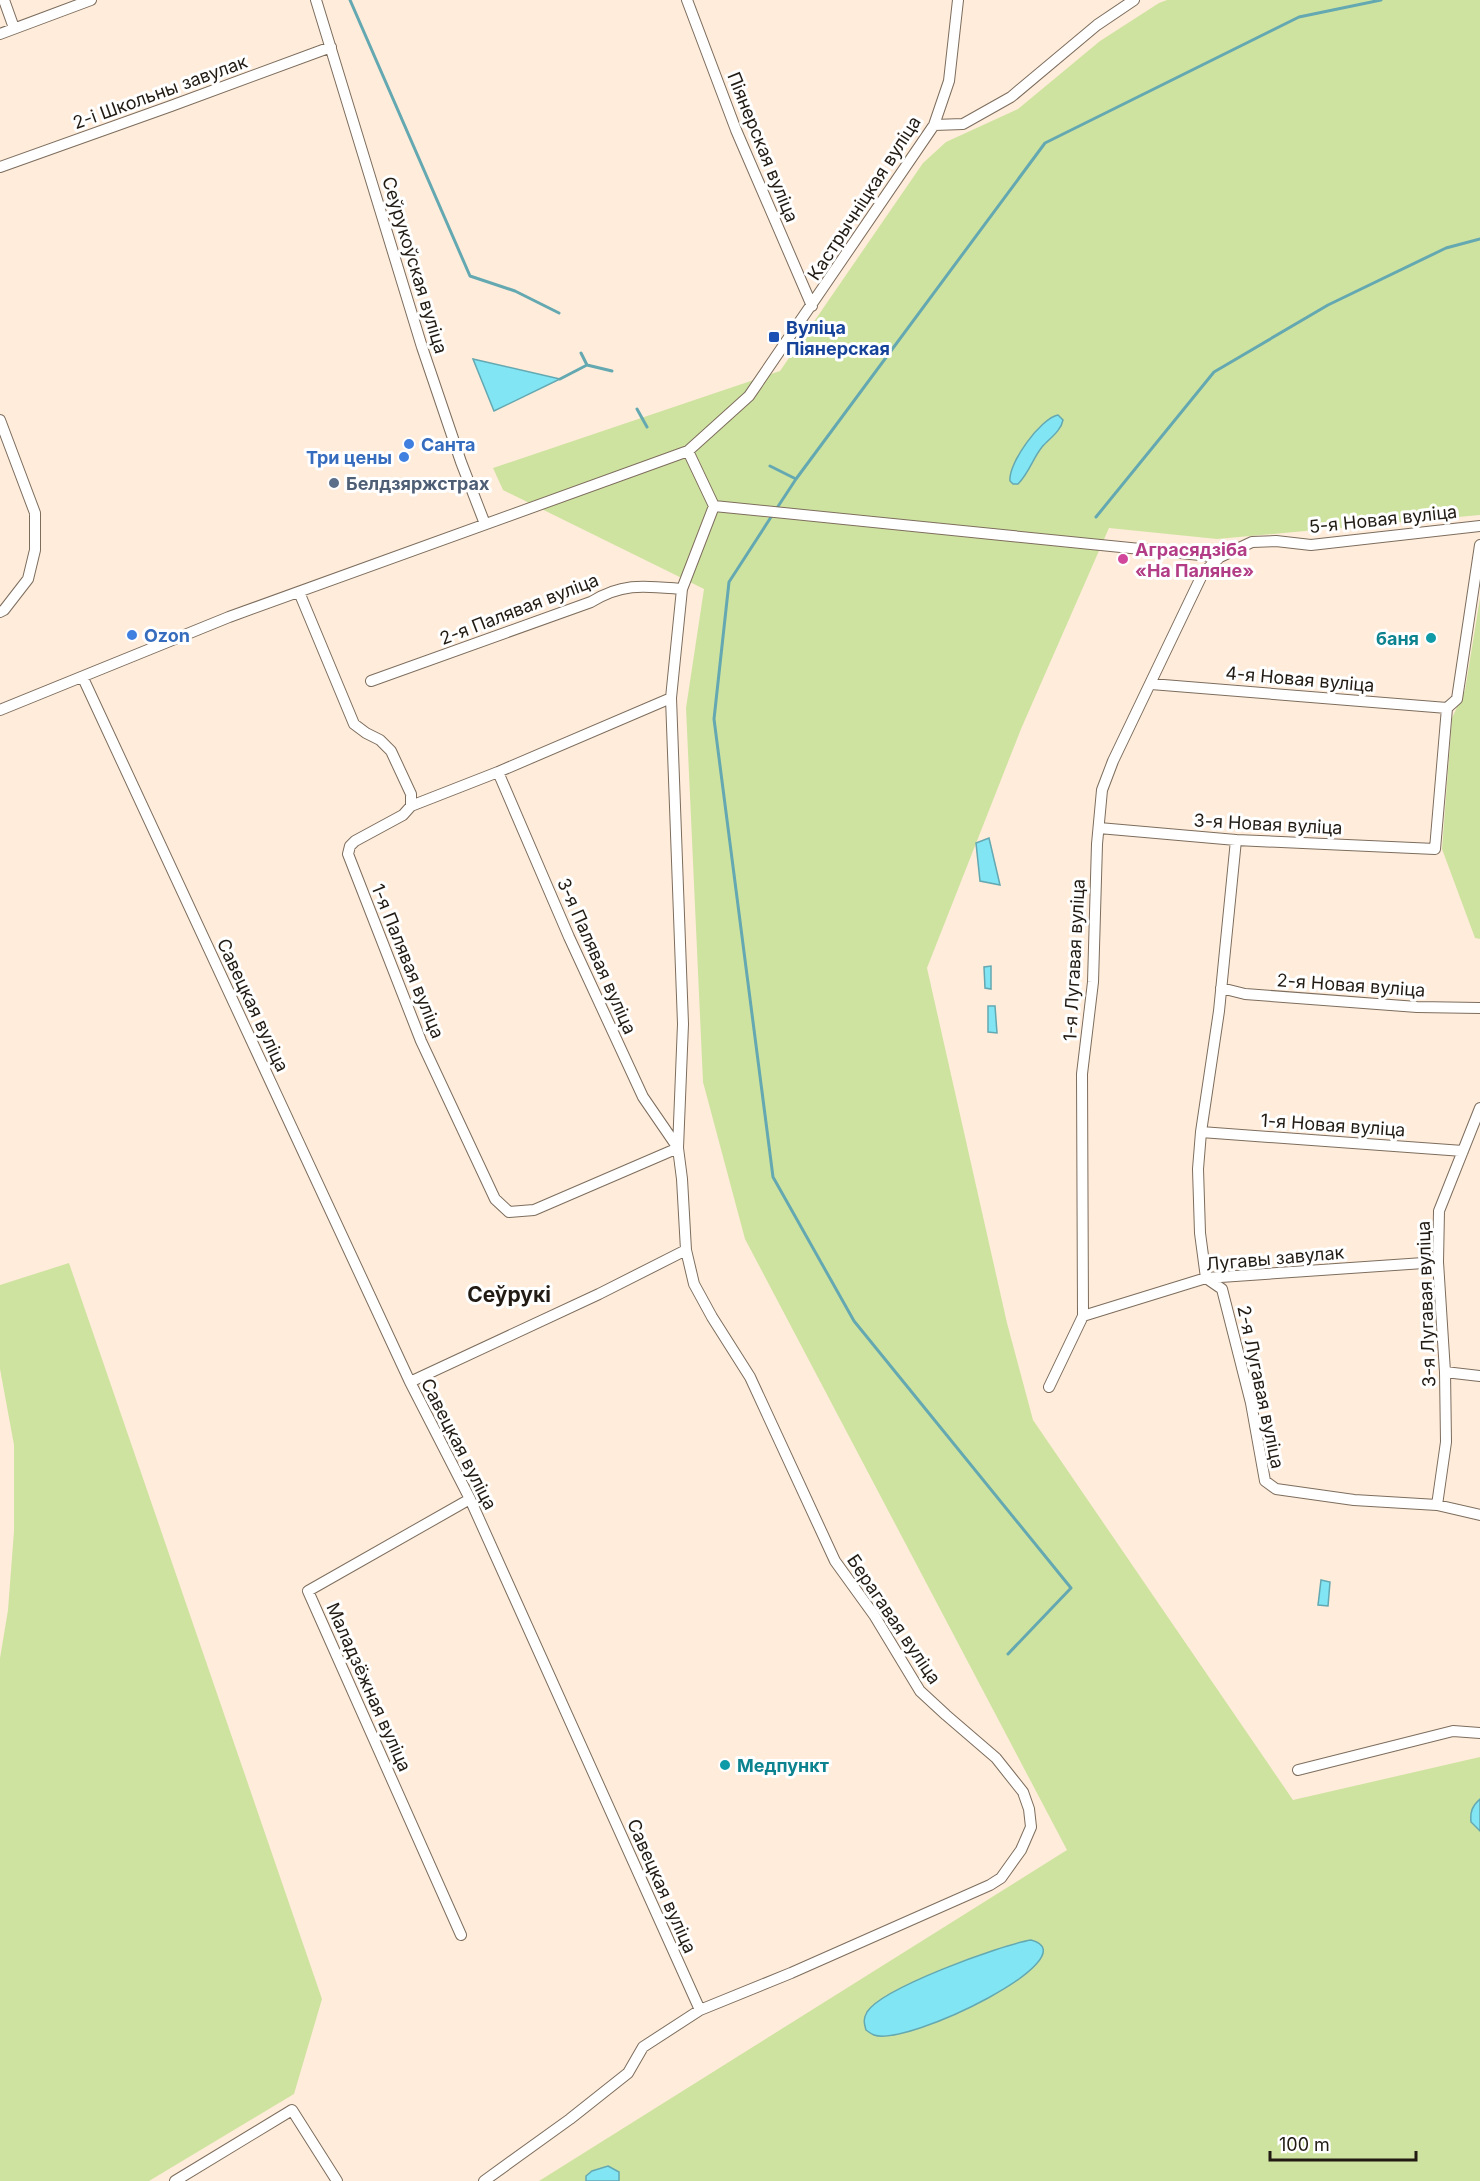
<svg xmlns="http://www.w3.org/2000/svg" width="1480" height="2181" viewBox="0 0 1480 2181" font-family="Inter,sans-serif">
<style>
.green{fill:#cfe3a1}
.water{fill:#81e5f4;stroke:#64a8b1;stroke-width:1.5}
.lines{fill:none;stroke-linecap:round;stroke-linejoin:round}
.stream{stroke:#64a8b1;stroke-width:3}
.minor-casing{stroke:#7d6d5d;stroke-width:12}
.minor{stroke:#fff;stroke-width:10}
.transit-dot{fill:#1a4fb4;stroke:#fff;stroke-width:2}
.shop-dot{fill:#3f7fe0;stroke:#fff;stroke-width:2}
.service-dot{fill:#5c6f8a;stroke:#fff;stroke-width:2}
.hotel-dot{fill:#d1479c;stroke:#fff;stroke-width:2}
.culture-dot{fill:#0f9aa8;stroke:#fff;stroke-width:2}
.labels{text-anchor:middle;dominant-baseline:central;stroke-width:6;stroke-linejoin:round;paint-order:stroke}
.street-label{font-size:18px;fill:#211b14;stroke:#fff}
.transit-label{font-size:18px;font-weight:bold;fill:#164399;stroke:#fff;text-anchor:start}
.shop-label{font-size:18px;font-weight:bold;fill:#366cbe;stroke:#fff;text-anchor:start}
.service-label{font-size:18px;font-weight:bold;fill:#4e5e75;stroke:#fff;text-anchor:start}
.hotel-label{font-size:18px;font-weight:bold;fill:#b23c85;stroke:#fff;text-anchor:start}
.culture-label{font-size:18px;font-weight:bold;fill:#0d838f;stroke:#fff;text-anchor:end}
.quarter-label{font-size:21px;font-weight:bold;fill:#211b14;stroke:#fff}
</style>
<rect width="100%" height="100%" fill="#ffecda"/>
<path class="green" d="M1167 0H1480V515L1217 539 1109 528 1021 729 927 968 1007 1323 1033 1420 1293 1800 1480 1757V2181H539L1067 1850 745 1239 703 1082 686 708 704 589 503 490 493 468 780 371 923 163 946 142 1018 109 1100 41 1159 3Z
M1480 598V939L1475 938 1442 849 1452 718 1465 690Z
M69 1263 322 1999 294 2094 149 2181H0V1658L8 1610 14 1531V1445L0 1369V1285Z"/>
<path class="water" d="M473 359 560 379 494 411Z
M1058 415 1063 420C1061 431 1050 438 1042 447 1033 458 1029 473 1018 484H1013L1010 481C1008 463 1041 418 1058 415Z
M989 838 1000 885 980 881 976 843Z
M991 966V989L985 988 984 967Z
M988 1006H995L997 1033 988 1032Z
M1321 1580 1330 1582 1328 1606 1318 1605Z
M1480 1799V1831L1471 1822C1470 1812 1472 1806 1480 1799Z
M1031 1940C1092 1956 908 2047 874 2035 871 2034 869 2032 866 2030 864 2023 863 2019 867 2012 882 1988 1001 1945 1031 1940Z
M608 2166 619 2172V2181H586V2176L592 2171Z"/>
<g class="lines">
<path class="stream" d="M350 0 470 276 515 291 559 313
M581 353 587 365
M560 379 587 365 612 371
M637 409 647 427
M770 466 796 479
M777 508 796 479 1045 143 1299 17 1381 0
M773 514 729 582 714 719 773 1177 854 1321 1071 1588 1008 1654
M1096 517 1214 372 1328 305 1446 248 1480 239"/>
<defs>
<path id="minor" d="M4 0 14 28
M316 0 422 347 461 462 485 524
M687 0 736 130 812 306
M0 34 91 0
M934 125 963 124 1011 97 1097 25 1134 0
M0 167 171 106 331 47
M0 420 35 513V550L28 579 4 610 0 612
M688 451 714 506 1220 557
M299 592 354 724 366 733 380 740 391 751 411 794V806L403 815 355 841 350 846 348 854 421 1041 495 1199 509 1212 534 1210 678 1148 643 1097 569 937 498 772
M83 678 410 1382 470 1499 700 2010
M371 681 591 602C623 582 646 586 682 589
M1151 684 1447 708
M0 710 229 617 688 451 749 396 934 125 949 81 958 0
M411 806 498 772 671 698
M1099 828 1236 840 1435 849 1447 708 1457 699 1480 545
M1236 840 1219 1011 1201 1132 1198 1169 1200 1233 1206 1278 1222 1289 1251 1403 1265 1481 1276 1489 1354 1500 1437 1505 1480 1515
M1221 988 1245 994 1417 1007 1480 1008
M1201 1132 1463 1151
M1083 1316 1206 1278 1438 1262
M1445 1372 1480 1376
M410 1382 599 1294 686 1250
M1049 1387 1083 1316 1082 1074 1093 982 1097 844 1102 790 1113 761 1203 573 1220 557 1252 542 1276 541 1311 545 1480 526
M1437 1505 1446 1442 1445 1372 1438 1262 1439 1211 1480 1108
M1298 1770 1453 1731 1480 1733
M461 1935 308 1591 470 1499
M175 2181 292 2110 337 2181
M484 2181 570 2119 628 2073 643 2047 700 2010 791 1973 990 1885 1001 1878 1021 1850 1031 1827 1029 1809 1023 1792 996 1758 946 1715 920 1691 874 1615 835 1561 750 1377 712 1317 694 1284 686 1250 682 1179 678 1148 683 1024 671 698 682 589 714 506"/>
</defs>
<use href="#minor" class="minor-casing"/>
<use href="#minor" class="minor"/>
</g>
<rect class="transit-dot" x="768" y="331" width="12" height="12" rx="3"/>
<g class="shop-dot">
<circle cx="409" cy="444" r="6"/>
<circle cx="404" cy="457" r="6"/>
<circle cx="132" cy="635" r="6"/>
</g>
<circle class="service-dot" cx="334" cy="483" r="6"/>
<circle class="hotel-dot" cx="1123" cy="559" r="6"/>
<g class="culture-dot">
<circle cx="1431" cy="638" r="6"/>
<circle cx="725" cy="1765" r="6"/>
</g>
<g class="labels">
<g class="street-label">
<text transform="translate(160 92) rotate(-20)">2-і Школьны завулак</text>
<text transform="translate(763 147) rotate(68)">Піянерская вуліца</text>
<text transform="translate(864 198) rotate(-57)">Кастрычніцкая вуліца</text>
<text transform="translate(415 265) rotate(73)">Сеўрукоўская вуліца</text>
<text transform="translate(1383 519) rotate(-6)">5-я Новая вуліца</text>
<text transform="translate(519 609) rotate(-21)">2-я Палявая вуліца</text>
<text transform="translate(1300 679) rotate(5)">4-я Новая вуліца</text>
<text transform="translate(1268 824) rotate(3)">3-я Новая вуліца</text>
<text transform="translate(597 956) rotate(66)">3-я Палявая вуліца</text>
<text transform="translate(1074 960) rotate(-87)">1-я Лугавая вуліца</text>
<text transform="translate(408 961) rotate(68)">1-я Палявая вуліца</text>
<text transform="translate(1351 985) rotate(4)">2-я Новая вуліца</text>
<text transform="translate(253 1005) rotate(65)">Савецкая вуліца</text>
<text transform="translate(1333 1125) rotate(4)">1-я Новая вуліца</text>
<text transform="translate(1275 1258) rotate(-5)">Лугавы завулак</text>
<text transform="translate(1426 1304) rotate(-92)">3-я Лугавая вуліца</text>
<text transform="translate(1261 1387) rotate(78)">2-я Лугавая вуліца</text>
<text transform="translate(459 1444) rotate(63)">Савецкая вуліца</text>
<text transform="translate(894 1619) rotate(56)">Берагавая вуліца</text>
<text transform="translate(369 1687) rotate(66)">Маладзёжная вуліца</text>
<text transform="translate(662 1886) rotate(66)">Савецкая вуліца</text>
</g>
<g class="transit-label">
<text x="786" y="327">Вуліца<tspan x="786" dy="21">Піянерская</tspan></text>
</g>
<g class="shop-label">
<text x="421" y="444">Санта</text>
<text x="392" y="457" text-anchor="end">Три цены</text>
<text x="144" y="635">Ozon</text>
</g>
<g class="service-label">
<text x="346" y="483">Белдзяржстрах</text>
</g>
<g class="hotel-label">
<text x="1135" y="549">Аграсядзіба<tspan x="1135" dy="21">«На Паляне»</tspan></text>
</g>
<g class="culture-label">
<text x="1419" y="638">баня</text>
<text x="737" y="1765" text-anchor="start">Медпункт</text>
</g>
<g class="quarter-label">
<text x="509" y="1294">Сеўрукі</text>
</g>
</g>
<path d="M1270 2151v9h146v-9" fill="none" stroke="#211b14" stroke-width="3"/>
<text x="1279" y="2151" font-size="18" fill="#211b14" stroke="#ffffff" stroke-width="4.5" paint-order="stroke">100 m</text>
</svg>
